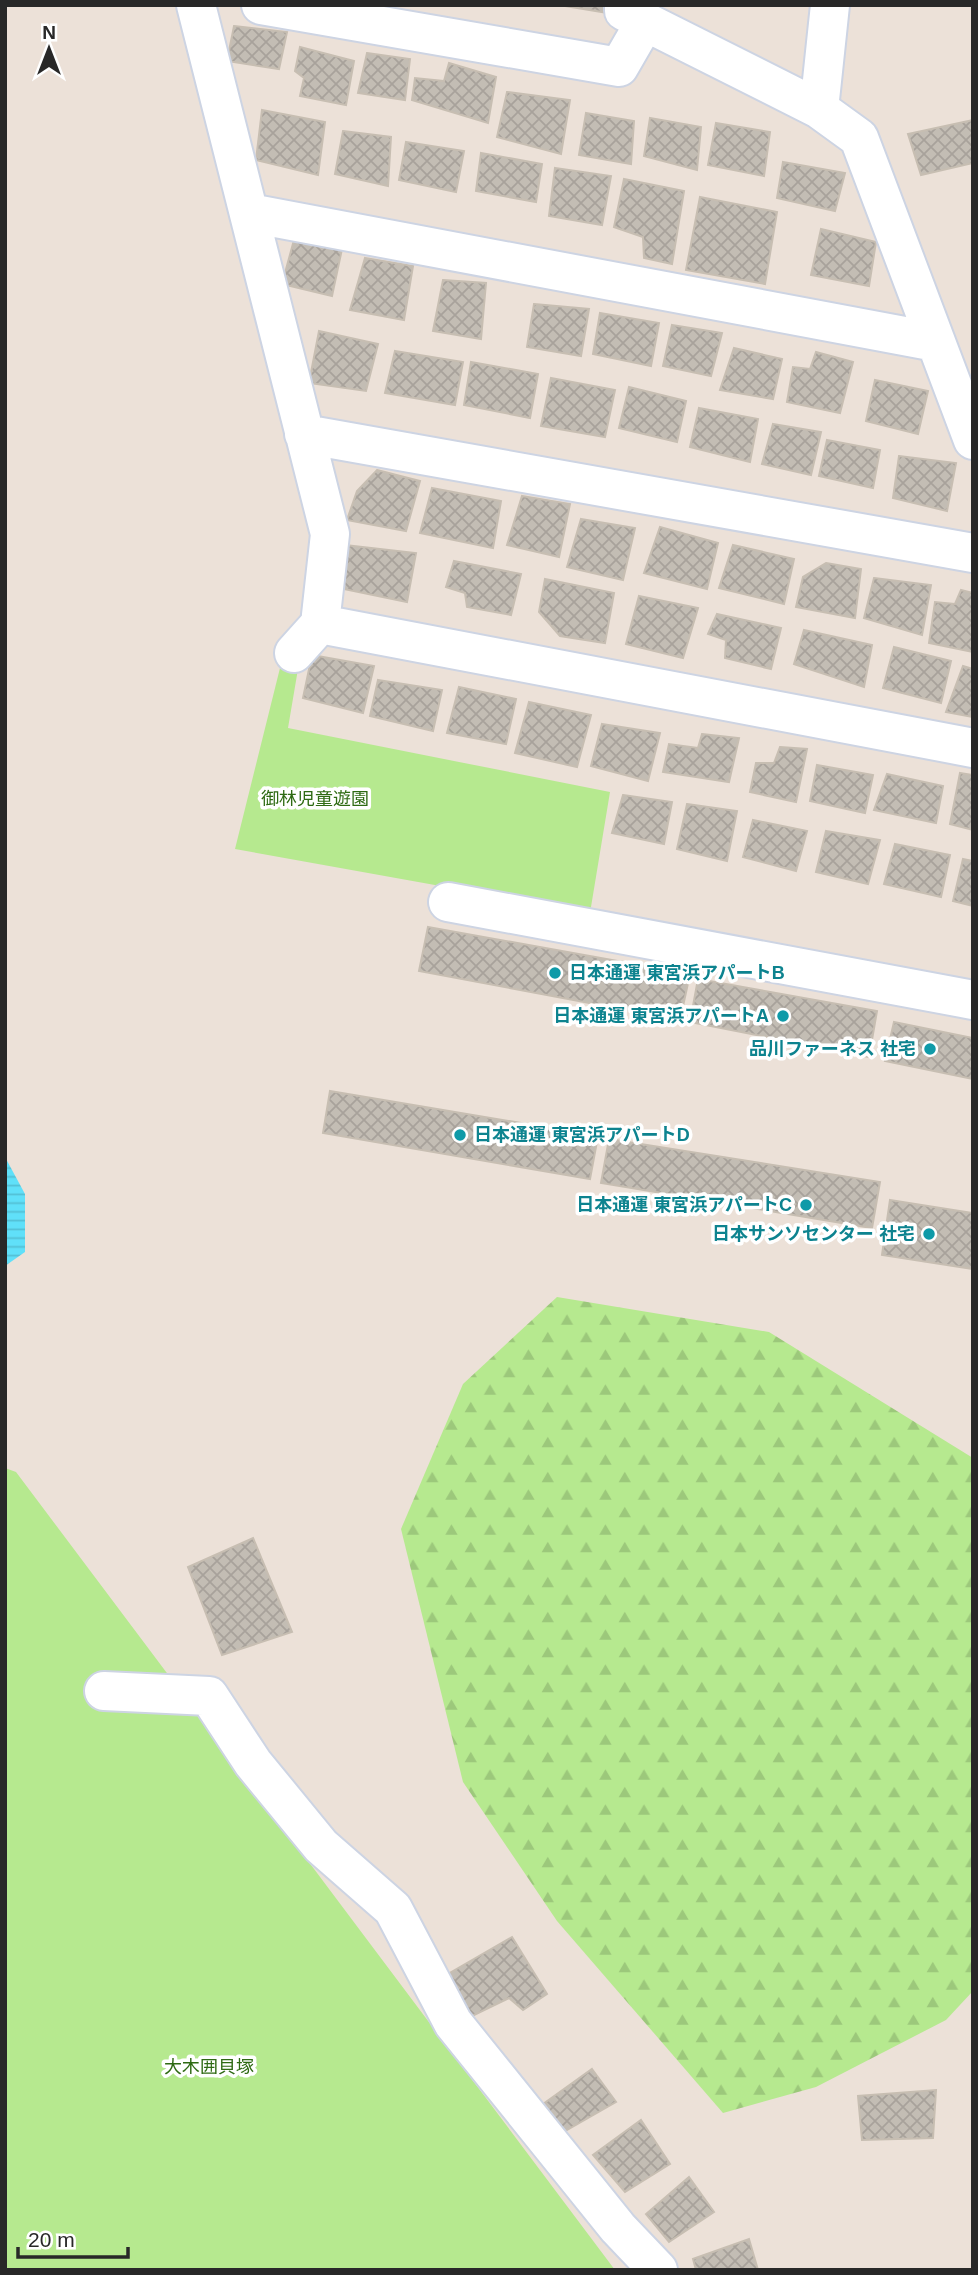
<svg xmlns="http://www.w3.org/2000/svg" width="978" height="2275" viewBox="0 0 978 2275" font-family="Helvetica,'Noto Sans JP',sans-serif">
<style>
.forest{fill:url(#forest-firs)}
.park{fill:#b6e98f}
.water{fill:url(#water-rules)}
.building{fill:url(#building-cross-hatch);stroke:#c7beb2;stroke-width:2}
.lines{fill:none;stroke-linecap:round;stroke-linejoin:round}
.minor-casing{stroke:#cdd4e3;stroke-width:42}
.minor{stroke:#fff;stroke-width:38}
.culture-dot{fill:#0f9aa8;stroke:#fff;stroke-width:2.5}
.labels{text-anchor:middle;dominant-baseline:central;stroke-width:7;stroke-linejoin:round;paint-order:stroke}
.park-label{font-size:18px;fill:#2e6a13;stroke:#fff}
.culture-label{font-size:18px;font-weight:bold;fill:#0d838f;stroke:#fff;text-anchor:end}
</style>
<defs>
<pattern id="forest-firs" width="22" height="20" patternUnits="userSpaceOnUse" patternTransform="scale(1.75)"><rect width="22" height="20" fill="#b6e98f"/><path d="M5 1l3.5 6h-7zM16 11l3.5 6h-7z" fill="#9cc87b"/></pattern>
<pattern id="water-rules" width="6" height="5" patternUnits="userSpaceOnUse" patternTransform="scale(1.75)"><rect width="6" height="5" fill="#60e0f9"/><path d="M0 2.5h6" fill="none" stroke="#53c0d5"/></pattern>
<pattern id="building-cross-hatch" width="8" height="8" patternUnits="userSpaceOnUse" patternTransform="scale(1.75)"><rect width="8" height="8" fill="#c3bdb4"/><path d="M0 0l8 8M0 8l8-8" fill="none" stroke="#a8a29b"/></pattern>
</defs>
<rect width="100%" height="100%" fill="#ece1d8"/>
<path class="forest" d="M557 1297 769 1332 973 1458V1991L946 2020 816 2087 723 2113 557 1921 463 1782 401 1529 463 1384Z"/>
<path class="park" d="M281 664 298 669 288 728 610 792 590 913 235 849Z
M5 1468 16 1472 615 2270H5Z"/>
<path class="water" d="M5 1157 25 1194V1252L5 1266Z"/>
<path class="building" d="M559 5H609L608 13Z
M234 26 287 32 279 69 227 61Z
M300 47 354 61 346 105 300 96 304 78 295 71Z
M367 53 410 59 405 100 358 93Z
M449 63 496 77 488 123 412 100 415 78 444 81Z
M507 92 570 100 561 154 497 137Z
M262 110 325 122 318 175 256 160Z
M586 113 634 121 631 164 579 155Z
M650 118 701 127 697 170 644 156Z
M973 120V163L921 175 908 134Z
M716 123 770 132 764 176 708 165Z
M343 131 391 137 388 186 335 174Z
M406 142 464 151 456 192 399 180Z
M481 153 542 164 536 202 476 191Z
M783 162 845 173 835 211 777 198Z
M555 168 611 176 602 225 549 216Z
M624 179 684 191 672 264 644 258 643 237 614 227Z
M700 197 777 212 765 284 686 270Z
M821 229 876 242 869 286 811 275Z
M294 240 342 249 332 296 282 284Z
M365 258 413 266 404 320 350 310Z
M443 280 486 283 481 339 433 331Z
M534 304 589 309 581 356 527 347Z
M600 313 659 323 651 366 593 354Z
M672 325 722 333 711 376 663 366Z
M319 331 378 344 366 391 309 383Z
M734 348 782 359 773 399 720 390Z
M395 351 463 362 455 405 385 393Z
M816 352 853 362 840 413 787 402 793 367 810 369Z
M471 362 538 374 530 418 464 405Z
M551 378 615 390 605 437 541 426Z
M875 380 928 391 918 434 866 421Z
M629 387 686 401 677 442 619 428Z
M699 408 758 419 750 462 690 447Z
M773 424 821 432 811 475 762 464Z
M827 440 880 450 873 488 819 476Z
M899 456 956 463 947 511 893 498Z
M377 470 420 481 406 531 347 520 357 491Z
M432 488 501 501 493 548 420 533Z
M522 496 570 504 559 557 507 545Z
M581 519 635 528 623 580 567 567Z
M660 527 718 543 707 589 644 573Z
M345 545 416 553 407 602 339 588Z
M733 545 794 559 784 604 719 588Z
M454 561 521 574 511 615 467 607 465 593 446 587Z
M826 563 861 569 855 618 796 607 803 577Z
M874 578 931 585 922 635 864 618Z
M545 579 614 593 605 643 560 636 539 612Z
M961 590 973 593V652L929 643 935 602 955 604Z
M639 596 698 608 683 658 626 644Z
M717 614 781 628 771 669 725 658 726 640 708 634Z
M804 630 872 645 864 687 794 664Z
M894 647 951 661 941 703 883 688Z
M312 655 374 666 363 713 303 698Z
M963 666 973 669V717L946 712Z
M378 680 442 690 433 731 370 716Z
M459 687 516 699 506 744 447 733Z
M529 702 591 715 577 767 515 753Z
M602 724 660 733 648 781 591 766Z
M702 734 739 738 729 782 663 772 669 744 698 748Z
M780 747 807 749 796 802 750 792 756 763H774Z
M817 765 873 775 865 813 810 801Z
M960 773 973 775V830L950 824Z
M887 774 943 786 936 823 874 810Z
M623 795 672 802 664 844 612 833Z
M687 804 737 811 727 861 677 849Z
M753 820 807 831 796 871 743 857Z
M826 831 880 840 868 884 816 872Z
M895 844 950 855 941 897 884 884Z
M963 859 973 861V906L953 901Z
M428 927 690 974 680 1020 419 971Z
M698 979 877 1011 869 1057 690 1022Z
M894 1022 973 1038V1079L885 1061Z
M330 1091 598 1136 590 1179 323 1133Z
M609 1139 880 1182 872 1228 601 1183Z
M890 1200 973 1213V1269L882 1255Z
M253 1538 292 1632 222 1655 188 1567Z
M512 1937 547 1994 523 2010 509 1998 468 2018 441 1978Z
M592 2069 616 2102 560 2134 539 2107Z
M936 2090 933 2138 862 2140 858 2096Z
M641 2120 670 2164 625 2192 593 2155Z
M689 2177 714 2212 669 2242 646 2214Z
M749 2239 758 2270H696L693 2259Z"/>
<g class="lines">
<defs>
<path id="minor" d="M196 5 330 534 320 624 973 748
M261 5 619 67 645 22
M624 5V11L819 109 859 138 973 440
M819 109 830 5
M249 213 936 342
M304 434 973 553
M294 653 320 624
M448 902 973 1000
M104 1691 209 1696 253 1763 321 1846 393 1909 453 2023 618 2228 658 2270"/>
</defs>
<use href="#minor" class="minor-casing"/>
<use href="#minor" class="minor"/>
</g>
<g class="culture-dot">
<circle cx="555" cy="973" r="7"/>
<circle cx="783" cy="1016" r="7"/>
<circle cx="930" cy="1049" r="7"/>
<circle cx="460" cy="1135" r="7"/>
<circle cx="806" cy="1205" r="7"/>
<circle cx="929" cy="1234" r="7"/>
</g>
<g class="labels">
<g class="park-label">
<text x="315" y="799">御林児童遊園</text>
<text x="209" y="2067">大木囲貝塚</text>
</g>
<g class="culture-label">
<text x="569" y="973" text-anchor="start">日本通運 東宮浜アパートB</text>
<text x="769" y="1016">日本通運 東宮浜アパートA</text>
<text x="916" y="1049">品川ファーネス 社宅</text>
<text x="474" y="1135" text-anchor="start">日本通運 東宮浜アパートD</text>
<text x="792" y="1205">日本通運 東宮浜アパートC</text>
<text x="915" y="1234">日本サンソセンター 社宅</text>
</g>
</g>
<rect width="978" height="2275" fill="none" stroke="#282828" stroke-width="14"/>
<g transform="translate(49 49)" stroke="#ffffff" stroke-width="5" paint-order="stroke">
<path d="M0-5L12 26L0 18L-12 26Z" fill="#282828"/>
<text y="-10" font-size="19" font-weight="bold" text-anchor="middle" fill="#282828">N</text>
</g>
<path d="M18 2247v10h110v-10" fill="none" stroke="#282828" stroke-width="3.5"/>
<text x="28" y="2247" font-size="21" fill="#282828" stroke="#ffffff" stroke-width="5" paint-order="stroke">20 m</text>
</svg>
